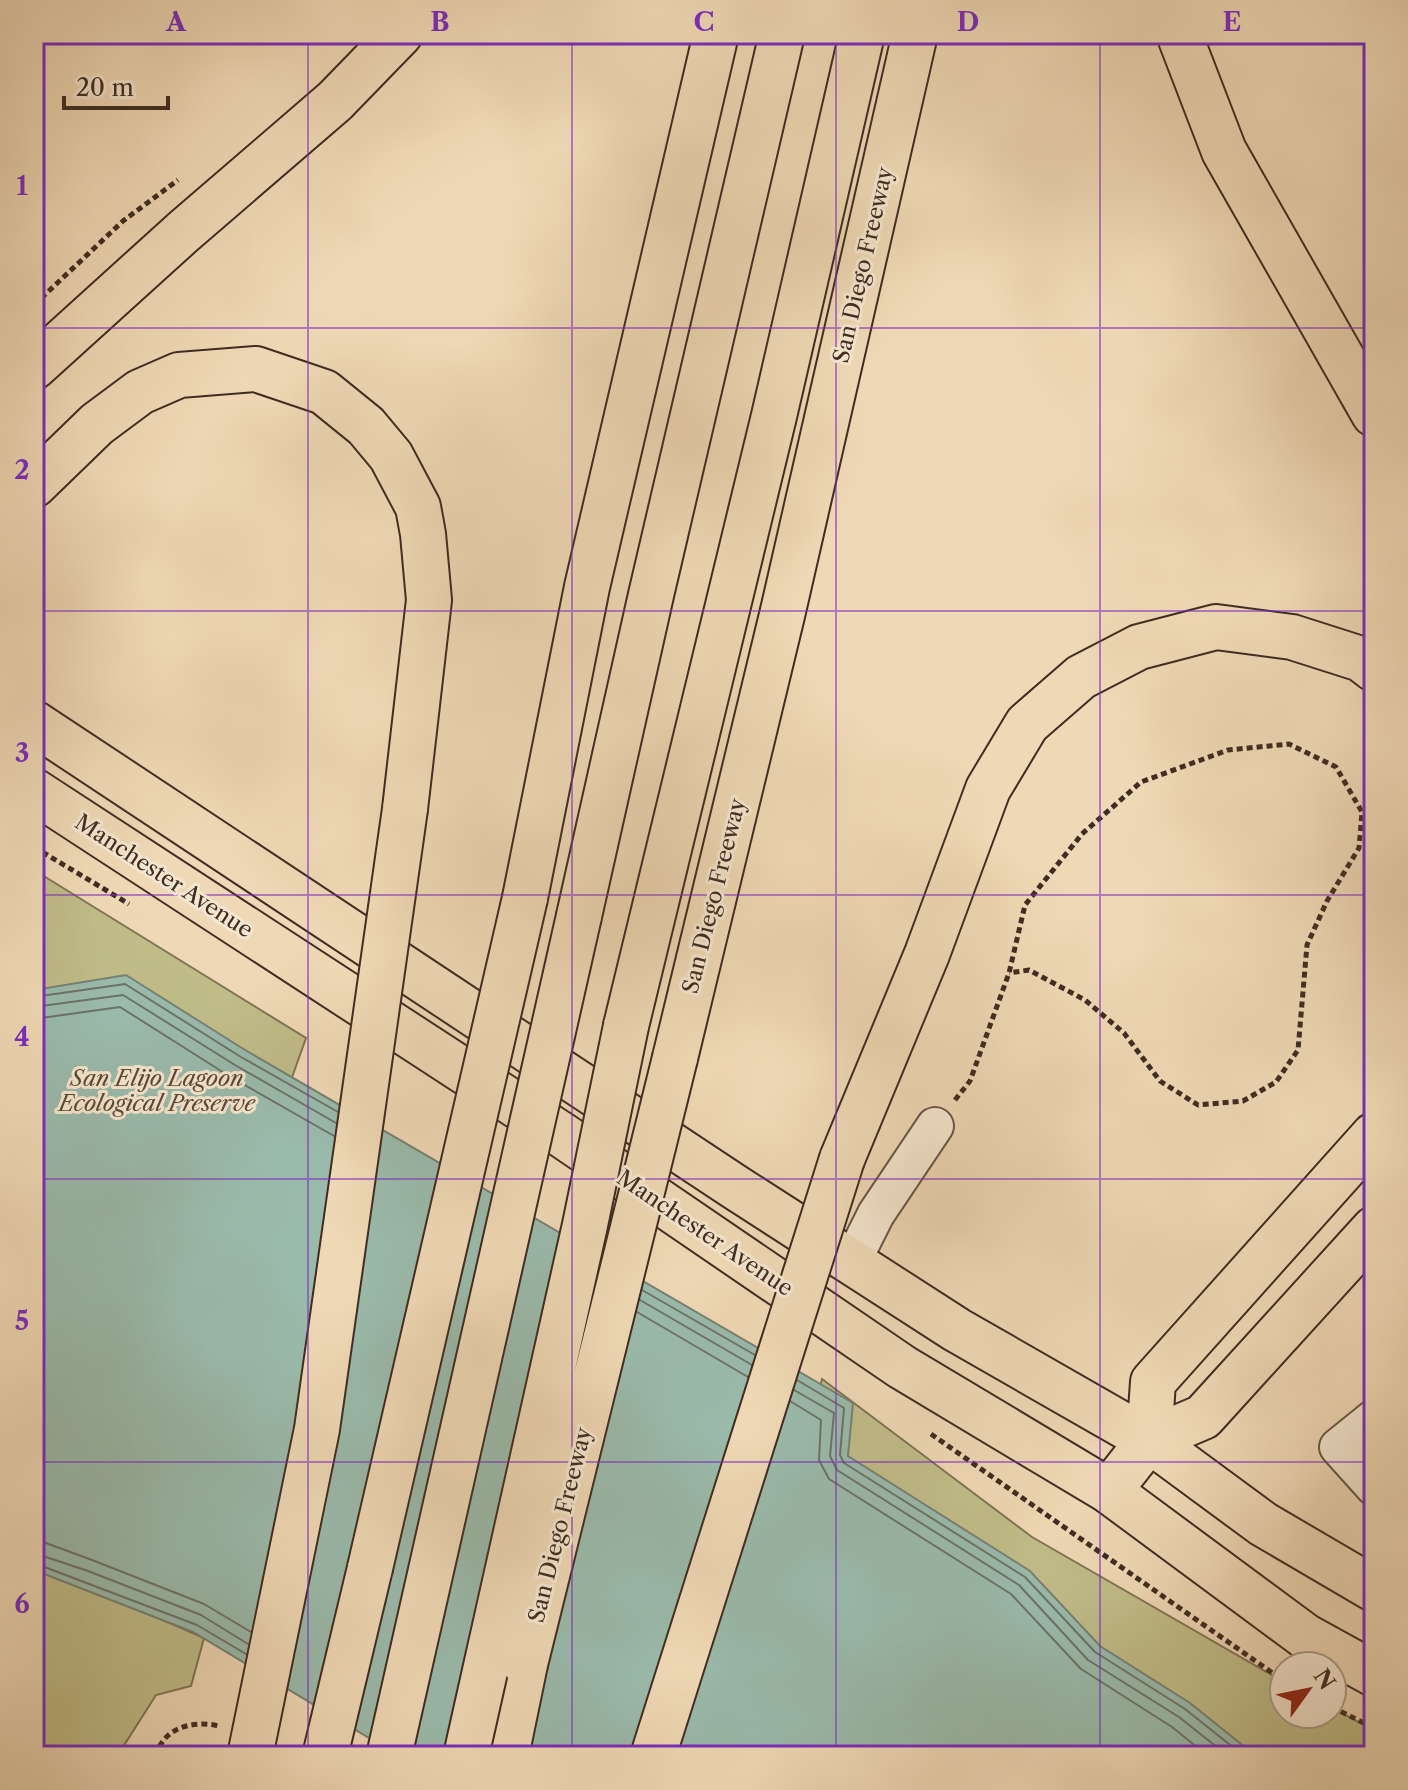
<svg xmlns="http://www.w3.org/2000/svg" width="1408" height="1790" viewBox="0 0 1408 1790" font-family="'Libre Caslon Text',serif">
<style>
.green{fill:#c0bc88;stroke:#807455;stroke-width:2}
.water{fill:#9abaab;stroke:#768174;stroke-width:2}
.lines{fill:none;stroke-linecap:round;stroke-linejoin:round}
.shore{stroke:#6c7366;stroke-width:2}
.minor-casing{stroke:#6b5747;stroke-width:40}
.major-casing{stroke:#3f2c22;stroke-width:48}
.highway-casing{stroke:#3f2c22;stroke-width:48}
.path{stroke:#3f2c22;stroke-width:5;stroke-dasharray:6 4;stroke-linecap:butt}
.minor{stroke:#f5e6cf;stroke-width:36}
.major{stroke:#efd8b5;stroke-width:44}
.highway{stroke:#efd8b5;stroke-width:44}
.highway-bridge-casing{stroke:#3f2c22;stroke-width:48;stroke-linecap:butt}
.highway-bridge{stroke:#efd8b5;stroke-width:44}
.grid{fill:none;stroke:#7b2cbf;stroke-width:2;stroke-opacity:0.55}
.labels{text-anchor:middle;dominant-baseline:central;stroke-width:6;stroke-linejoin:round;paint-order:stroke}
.street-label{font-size:22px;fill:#3f2c22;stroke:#f5e6cf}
.park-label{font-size:22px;font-style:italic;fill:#594936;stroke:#f5e6cf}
.neatline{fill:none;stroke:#7b2cbf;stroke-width:3}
.grid-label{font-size:26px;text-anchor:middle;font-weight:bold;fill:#7b2cbf}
</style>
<rect width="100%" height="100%" fill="#efd8b5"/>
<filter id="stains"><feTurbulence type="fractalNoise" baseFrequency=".0025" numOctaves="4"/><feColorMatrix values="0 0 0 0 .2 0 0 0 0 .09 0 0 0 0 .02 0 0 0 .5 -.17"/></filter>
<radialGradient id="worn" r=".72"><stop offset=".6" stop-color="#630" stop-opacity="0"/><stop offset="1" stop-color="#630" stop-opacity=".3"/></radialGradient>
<path class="green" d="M34 870 306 1038 108 1596 204 1638 191 1686 156 1695 123 1747 121 1756H34Z
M822 1379 1032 1537 1284 1682V1714H1332V1708L1374 1730V1756H732Z"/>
<path class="water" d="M126 975 245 1050 853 1403 848 1456 1030 1571 1100 1646 1190 1703 1256 1756H399L193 1632 34 1570V990Z"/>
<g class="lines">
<path class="shore" d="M34 997 125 984 241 1057 338 1112
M34 1007 123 995 235 1065 336 1123
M34 1019 120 1007 229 1076 334 1136
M642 1290 755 1355
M640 1300 752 1365
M637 1312 748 1377
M797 1380 844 1408 840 1455 844 1463 1025 1577 1095 1652 1185 1709 1244 1756
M794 1390 834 1413 830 1456 837 1470 1019 1585 1088 1660 1179 1717 1228 1756
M790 1401 821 1420 819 1460 829 1479 1011 1594 1081 1669 1172 1727 1208 1756
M34 1541 46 1543 92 1560 204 1604 251 1632
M34 1553 88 1571 201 1615 248 1644
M34 1563 197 1625 246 1654"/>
<defs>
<path id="minor" d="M852 1262 876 1214 935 1126
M1374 1418 1338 1447 1374 1487"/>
<path id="major" d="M34 723 735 1187 957 1330 1149 1440 1263 1524 1374 1589
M34 791 562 1135 902 1367 1109 1491 1305 1636 1374 1674"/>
<path id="highway" d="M1179 34 1224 151 1374 414
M34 367 183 232 335 101 400 34
M34 485 97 424 140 392 179 375 256 369 324 392 366 426 391 456 418 507 423 534 429 600 405 809
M525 898 587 587 716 34
M579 916 651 595 782 34
M626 1026 774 416 862 34
M675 1058 783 611 915 34
M842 1159 927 954 988 789 1027 724 1081 677 1139 647 1216 627 1292 637 1361 659 1374 669
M1149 1440 1153 1382 1374 1135
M1109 1491 1149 1440 1203 1417 1374 1229
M325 1756 370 1568
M506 1756 525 1664"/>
</defs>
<use href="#minor" class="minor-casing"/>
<use href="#major" class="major-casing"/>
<use href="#highway" class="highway-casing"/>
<path class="path" d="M34 305 123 221 178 180
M34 847 129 904
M955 1100 970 1081 1009 973 1025 905 1082 834 1141 782 1228 750 1289 744 1336 767 1362 812 1359 848 1327 901 1307 945 1298 1050 1276 1082 1243 1101 1198 1105 1160 1081 1124 1033 1085 1000 1029 970 1009 973
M931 1434 1284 1681
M1332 1707 1374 1728
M156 1756C163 1727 194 1720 219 1726"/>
<use href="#minor" class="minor"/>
<use href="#major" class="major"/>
<use href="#highway" class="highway"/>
<defs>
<path id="highway-bridge" d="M370 1568 525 898
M525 1664 675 1058
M250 1756 317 1429 405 809
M389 1756 579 916
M466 1756 585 1225 626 1026
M653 1756 842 1159"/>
</defs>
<use href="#highway-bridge" class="highway-bridge-casing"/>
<use href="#highway-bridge" class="highway-bridge"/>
</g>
<path class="grid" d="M308 34V1756M572 34V1756M836 34V1756M1100 34V1756M34 328H1374M34 611H1374M34 895H1374M34 1179H1374M34 1462H1374"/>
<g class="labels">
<g class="street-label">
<text transform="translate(863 265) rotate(-77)">San Diego Freeway</text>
<text transform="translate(164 876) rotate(33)">Manchester Avenue</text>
<text transform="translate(714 896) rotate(-76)">San Diego Freeway</text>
<text transform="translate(705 1233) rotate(34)">Manchester Avenue</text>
<text transform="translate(560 1525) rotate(-76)">San Diego Freeway</text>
</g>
<g class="park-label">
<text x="157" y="1078">San Elijo Lagoon<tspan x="157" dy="25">Ecological Preserve</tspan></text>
</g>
</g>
<rect width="1408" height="1790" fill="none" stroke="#efd8b5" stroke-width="88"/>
<g transform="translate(1308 1690) rotate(57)"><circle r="38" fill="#f5e6cf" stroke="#ac9c8a" stroke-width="2"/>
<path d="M0-6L14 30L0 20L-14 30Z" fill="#8f2418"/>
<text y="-12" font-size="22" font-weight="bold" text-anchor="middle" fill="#3f2c22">N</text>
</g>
<path d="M64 96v12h104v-12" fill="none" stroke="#3f2c22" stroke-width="4"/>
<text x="76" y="96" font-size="24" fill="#3f2c22" stroke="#f5e6cf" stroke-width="6" paint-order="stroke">20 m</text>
<rect x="44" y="44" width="1320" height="1702" class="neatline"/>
<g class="grid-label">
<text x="176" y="31">A</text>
<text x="440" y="31">B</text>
<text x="704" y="31">C</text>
<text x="968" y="31">D</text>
<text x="1232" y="31">E</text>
<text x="22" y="195">1</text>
<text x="22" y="479">2</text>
<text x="22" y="762">3</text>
<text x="22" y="1046">4</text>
<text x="22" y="1330">5</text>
<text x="22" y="1613">6</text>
</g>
<rect width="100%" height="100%" filter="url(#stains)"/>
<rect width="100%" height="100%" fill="url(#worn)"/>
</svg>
